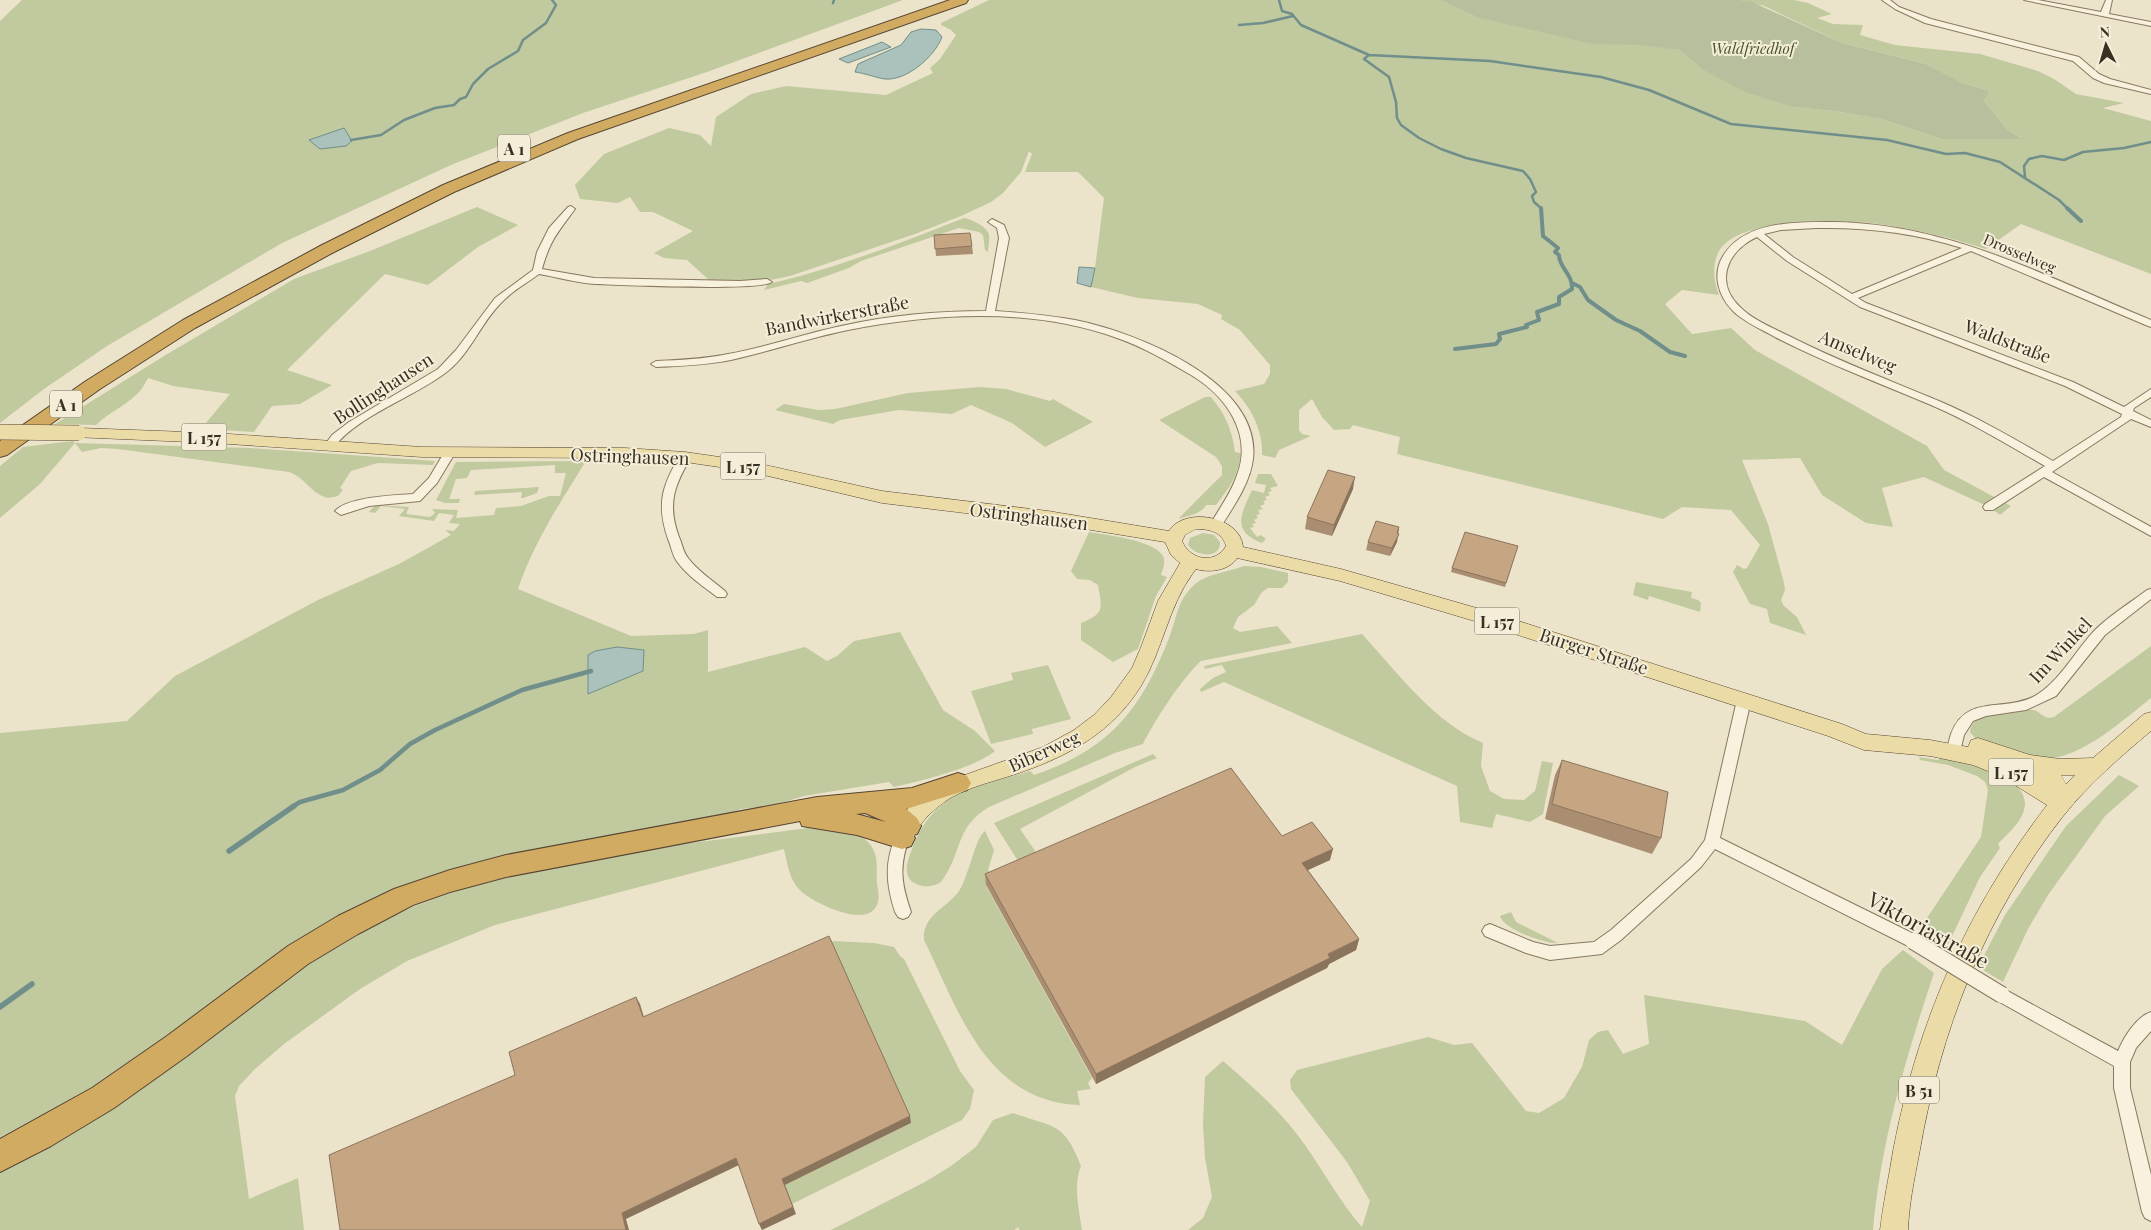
<svg xmlns="http://www.w3.org/2000/svg" width="2151" height="1230" viewBox="0 0 2151 1230" font-family="'Playfair Display',serif">
<style>
.green{fill:#c1c99f}
.cemetery{fill:#b8bf9d}
.water{fill:#aac1bc;stroke:#718f8a}
.lines{fill:none;stroke-linecap:round;stroke-linejoin:round}
.stream-far3{stroke:#718f8a;stroke-width:2.5}
.stream-far2{stroke:#718f8a;stroke-width:4}
.stream-far1{stroke:#718f8a;stroke-width:4.5}
.stream{stroke:#718f8a;stroke-width:5.5}
.street-casing{stroke:#877860;stroke-width:2}
.primary-casing{stroke:#564633;stroke-width:1}
.highway-casing{stroke:#564633;stroke-width:2}
.street{fill:#f7f1dd;fill-rule:evenodd}
.primary{fill:#ebdba6;fill-rule:evenodd}
.highway{fill:#d2ab63;fill-rule:evenodd}
.street-bridge-casing{stroke:#877860;stroke-width:18;stroke-linecap:butt}
.primary-bridge-casing{stroke:#564633;stroke-width:16;stroke-linecap:butt}
.street-bridge{stroke:#f7f1dd;stroke-width:16}
.primary-bridge{stroke:#ebdba6;stroke-width:15}
.wall{fill:#aa8e71}
.shaded-wall{fill:#8b745c}
.building{fill:#c6a583;stroke:#8b745c}
.labels{text-anchor:middle;dominant-baseline:central;stroke-width:4;stroke-linejoin:round;paint-order:stroke}
.far-park-label{font-size:15px;font-style:italic;fill:#46542a;stroke:#f4eed9}
.far-street-label{font-size:15px;fill:#392f22;stroke:#f4eed9}
.shield{fill:#f4eed9;stroke:#716859;stroke-width:1}
.shield-label{font-size:16px;font-weight:bold;fill:#392f22}
.street-label{font-size:18px;fill:#392f22;stroke:#f4eed9}
.near-street-label{font-size:21px;fill:#392f22;stroke:#f4eed9}
</style>
<rect width="100%" height="100%" fill="#ece4ca"/>
<path class="green" d="M22 0H903L707 72 583 113 451 165 282 243 107 346 44 389 0 423V21Z
M989 0H1440L1476 17 1679 50 1703 70 1793 107 1834 111 1881 119 1942 139 2022 138 2007 129 1984 101 1990 91 1963 83 1926 64 1842 43 1764 6 1740 0H1794L1808 3 1832 14 1817 18 1833 24 1863 25 1860 35 1895 45 1980 54 2038 71 2054 79 2076 94 2124 103 2103 108 2151 121V274L2021 224 1986 249C1951 238 1916 229 1879 224 1843 218 1756 219 1727 242 1711 254 1712 278 1719 295L1682 290 1665 304 1692 334 1731 328 1755 350 1927 446 1944 470 2011 506 2000 515 1989 507 1924 477 1882 488 1893 527 1866 523 1822 495 1800 458 1742 460 1768 524 1784 583 1785 590 1781 600 1784 606 1797 617 1806 635 1770 623 1767 609 1750 604 1733 572 1737 565 1744 569 1747 568 1760 545 1731 510 1682 507 1663 519 1397 454 1400 437 1353 425 1350 429 1334 430 1322 417 1312 399 1299 410V430L1302 434 1311 436 1279 450 1275 458 1262 455C1263 431 1252 409 1235 391L1264 384 1270 374V365L1240 330 1221 319 1222 315 1198 304 1138 298 1091 287 1095 268 1104 198 1078 172H1025L1032 154 1029 151 1021 172 1003 193 991 202 961 216 915 234 790 276 766 281H710L687 260 664 258 654 253 693 231 653 212H640L630 197 618 203 580 199 575 185 604 154 669 128 700 135 711 146 716 117 751 94 786 86 886 95 933 73 930 68 940 59 956 35 951 30 941 25V23Z
M477 207 518 225 478 247 428 285 385 274 287 370 332 385 300 404 272 406 254 432 201 429 230 394 173 386 148 378C145 383 142 390 137 394 125 406 108 413 96 425L55 424 164 356 294 279 370 251Z
M964 218C971 219 988 227 989 235 990 240 988 247 988 252L985 250 983 235 979 232 959 228 861 261 849 268 807 283 801 281 764 290 768 284C835 269 900 243 964 218Z
M980 387 1006 389 1050 401 1053 399 1093 422 1045 447 1012 423 971 405 952 414 899 410 840 420 833 424 775 410 784 404 818 410 835 409 908 393Z
M1205 397H1211C1226 415 1232 430 1235 452L1241 453C1239 475 1229 488 1216 505H1206C1202 514 1187 516 1178 519L1222 475V466L1216 457 1159 420Z
M73 441 75 443 250 448 435 461 433 465 378 463 351 471 340 488 343 490 338 496 328 498C311 494 305 477 289 472L118 449 101 448 82 452 75 443 40 484 0 518V466L23 447Z
M586 461C561 501 533 544 518 589L631 636 694 634 708 630V672L805 647 827 661 837 656 854 641 900 632 943 710 975 731 995 751C974 768 921 781 894 787L889 782 804 796 774 805 741 809 723 816 503 855 444 871 380 896 345 914 106 1081 0 1137V733L127 721 175 676 318 600 399 564 451 535 445 530 454 531 460 524 449 523 454 515 439 513 434 521 399 516 405 509 381 506 375 513 369 512 375 505 409 507 406 514 430 517 435 513 432 509 458 510 456 518 494 515 496 508 521 506 549 496H560L566 473H555V465L471 470 467 478 456 479 449 499H460L459 503H445L436 500 456 462Z
M1258 474H1271L1278 486 1270 488 1272 491 1268 492 1270 495 1265 497 1267 500 1263 501 1265 504 1260 506 1263 509 1258 510 1260 514 1256 515 1258 518 1254 520 1256 523 1252 524 1254 527 1250 528 1257 537 1261 535 1266 539 1262 543C1230 531 1242 513 1252 490L1264 493 1266 485 1255 483Z
M539 487 537 493 523 498H521L522 492 474 495 475 491Z
M1089 532C1106 535 1154 540 1163 556 1166 562 1163 568 1161 575L1167 577 1156 596 1138 649 1113 662 1081 640V623C1105 613 1102 609 1098 585L1090 580 1077 579 1071 571Z
M1203 533 1214 535 1220 542C1221 559 1196 557 1188 545L1190 538Z
M1244 566 1261 567 1288 573V582L1282 588H1268L1262 592 1254 605 1238 617 1233 628 1240 632 1277 626 1292 643 1201 661C1182 678 1155 720 1143 744L1115 753 989 807C954 828 963 853 941 882 931 888 921 888 911 881 903 871 908 860 912 849 935 789 976 788 1030 771L1034 775C1109 750 1141 710 1169 638 1178 615 1176 602 1195 584 1208 573 1229 572 1244 566Z
M1636 582 1692 592 1691 598 1698 600 1701 603 1700 612 1649 596 1648 600 1633 595Z
M1362 634C1398 673 1433 722 1483 743L1481 766 1490 791 1504 799 1524 800 1535 791 1542 761 1553 763 1543 814 1530 822 1496 814 1492 828 1460 822 1457 786 1224 682 1201 692 1200 689 1213 678 1226 672 1222 665 1205 669 1204 666Z
M2151 646V698C2126 718 2082 757 2050 758 2026 758 1999 746 1976 739L1970 732C1972 712 1998 714 2013 713 2019 712 2028 709 2033 710 2042 712 2043 720 2054 717Z
M1048 665 1071 719 1032 729 1033 734 991 744 971 691 1013 680 1011 673Z
M1153 754 1157 758 1135 767 1020 829 1042 861 1023 869 994 823Z
M1919 757 1938 760 1941 758C1963 762 2024 774 2025 803 2025 820 2008 833 1998 844L2000 848 1980 877 1946 949 1917 933 1981 837 1988 790 1985 782 1977 776 1948 765 1920 760Z
M2119 775 2139 786 2105 816 2048 895 2028 929 2003 982 1978 967 2005 915 2066 826Z
M808 828C830 829 868 828 875 854 878 863 876 874 877 884 879 894 881 905 871 912 855 923 809 901 798 888 789 878 787 862 784 849L495 925 407 961 360 989 284 1044 255 1069 239 1086 235 1096 249 1199 298 1178 304 1230H0V1171L304 964 358 932 415 906 473 885 525 872 683 844Z
M985 831 994 850 988 870 997 880 986 886 1092 1078 1088 1083 1091 1089 1077 1091 1080 1105C986 1102 959 1011 924 940 922 915 947 908 959 891 969 876 975 838 985 831Z
M1511 912 1516 922 1558 943C1545 944 1503 929 1500 916Z
M834 941 874 943 894 947 900 956 904 959 960 1071 974 1090 970 1109 962 1120 792 1204 785 1185 911 1123 830 943Z
M1903 950 1934 973C1906 1057 1881 1141 1873 1230H1188L1203 1218 1212 1197 1205 1158 1203 1124 1205 1077 1223 1061C1252 1086 1283 1113 1305 1145 1324 1172 1340 1202 1362 1227L1370 1201 1347 1162 1291 1089 1290 1080 1297 1070 1428 1037 1454 1045 1472 1043 1526 1111 1539 1113 1564 1098 1582 1067 1589 1040 1598 1032 1608 1030 1623 1054 1649 1044 1644 995 1805 1021 1842 1045 1882 969Z
M1013 1113C1053 1128 1064 1121 1081 1166 1073 1186 1079 1210 1082 1230H1019V1227L1014 1230H831L925 1182 951 1166 976 1147 993 1120Z"/>
<path class="cemetery" d="M1440 0H1740L1752 2 1842 43 1926 64 1963 83 1990 91 1984 101 2007 129 2023 139H1942L1881 119 1834 111 1793 107 1748 93 1703 70 1679 50 1640 45 1593 44 1476 17Z"/>
<path class="water" d="M921 29 936 30 942 37C935 56 907 81 885 79 877 78 864 73 855 72L858 64 901 45 911 32Z
M882 42 891 47 848 63 839 59Z
M344 128 352 141 346 146 320 149 309 140Z
M1079 267 1095 268 1091 287 1077 283Z
M617 647 644 650 643 671 588 694V655L595 651Z"/>
<g class="lines">
<path class="stream-far3" d="M1279 0 1282 11 1292 14 1301 25 1369 55 1490 61 1601 77 1649 90 1731 124 1887 140 1946 154 1965 153 2000 162 2059 200 2068 209
M833 3 834 0
M1239 25 1263 23 1293 16
M1369 55 1364 59 1389 77 1396 102 1397 118 1401 125 1419 138 1441 149 1466 158 1523 171 1530 179 1536 192 1532 196 1534 202 1542 209
M351 140 381 135 404 120 435 108 454 105 460 99 466 97 473 84 488 69 518 51 523 40 546 23 556 5 552 0
M2025 177 2024 166 2029 159 2042 156 2064 160 2083 152 2124 148 2151 142"/>
<path class="stream-far2" d="M2067 208 2081 221
M1572 283 1580 287 1588 300 1616 320 1640 331 1670 352 1685 356
M1455 349 1496 344 1500 339 1499 334 1527 327 1526 325 1539 320 1537 312 1559 304V297L1572 289C1573 274 1559 268 1559 255L1555 252 1558 248 1543 236 1541 208"/>
<path class="stream-far1" d="M292 807 300 802 343 790 380 770 410 744 435 730 522 690 591 671"/>
<path class="stream" d="M229 851 294 806
M0 1007 32 984"/>
<defs>
<path id="street" d="M1882 0H1890L1899 7 1931 19 2079 57 2099 74 2110 79 2151 90V94L2104 83 2093 78 2073 61 1925 23 1895 9Z
M2024 0H2038L2101 12 2106 0H2112L2109 14 2151 22V26Z
M571 206 575 209C558 232 550 240 542 269L594 278 740 281 767 279 772 282C761 291 619 285 596 284 577 283 557 277 539 274 527 283 512 291 502 302 480 323 470 356 444 374 410 399 359 415 333 448H325L324 446 332 435 349 422 438 369 456 350 495 298 533 270 537 252 549 228 568 207Z
M992 219 1004 225 1009 238 995 311C1022 313 1048 315 1075 320 1135 332 1262 381 1253 459 1250 484 1233 507 1220 528H1212L1210 525C1219 509 1231 493 1237 475 1253 434 1226 396 1191 375 1167 361 1143 347 1117 338 1032 307 935 313 848 330 809 338 770 351 731 360 706 365 681 366 656 367L651 364 656 361C680 360 704 359 728 354 768 347 806 333 846 325 892 315 939 311 986 311L999 238 997 228 988 222Z
M1835 222C1950 224 2047 277 2151 320V327L2148 326 1971 251 1858 298 1866 303 2073 382 2124 407 2151 389V397L2134 408 2133 411 2151 420V427L2131 419 2052 472 2151 527V536L2044 477 1993 510H1985L1983 507 1985 504 2045 466C2008 445 1971 422 1931 405 1879 383 1825 363 1775 337 1761 329 1744 322 1733 311 1718 296 1712 274 1723 256 1745 220 1798 222 1835 222ZM1816 228C1866 227 1915 233 1962 248L1852 294 1793 257 1764 234 1781 230ZM1757 237 1787 261 1860 307 2065 386 2122 414 2121 417 2053 461C2016 440 1979 418 1939 401 1889 380 1838 361 1789 336 1773 328 1753 320 1740 307 1714 282 1727 251 1757 237Z
M449 449 455 453 437 483 420 501 369 506 341 515 335 511C347 497 395 495 413 494L429 478 445 451Z
M685 453 691 457C674 486 667 504 679 537 682 543 683 552 688 558 698 571 713 581 725 591L727 594 725 597H717C703 586 686 575 676 560 672 554 671 545 668 539 656 504 662 485 681 454Z
M2151 589V599L2105 635 2056 696 2026 710 1986 716 1973 721 1964 735 1959 756 1954 757 1949 756C1946 750 1949 740 1951 734 1966 694 2002 712 2033 697 2059 683 2075 651 2095 630 2110 615 2130 603 2147 590Z
M1744 695 1749 696 1751 700 1720 838 1918 936 1921 941 1918 946 1913 948 1908 946 1715 849 1701 867 1621 940 1602 954 1550 960 1526 953 1485 936 1482 931 1485 926 1490 924 1533 942 1550 946 1594 942 1611 930 1691 859 1705 840 1737 700 1739 696Z
M902 832 907 834 909 838C899 867 901 883 911 912L908 917 903 919 898 917 895 912C886 884 884 861 897 834Z
M2002 988 2118 1051C2124 1037 2136 1017 2151 1012V1031L2136 1048 2130 1062V1088L2151 1175V1221L2145 1218 2142 1212 2114 1088V1066L1996 1000 1994 995 1996 990Z"/>
<path id="primary" d="M79 428 214 433 422 447 625 448 685 452 747 461 882 491 1048 511 1169 531C1184 506 1241 516 1243 547L1341 569 1487 611 1842 724 1866 734 1930 740 1968 747 1971 740 1978 738 2030 755 2060 759 2093 758 2144 714 2151 712V731C2120 757 2089 784 2064 815 1985 915 1940 1031 1919 1155 1914 1180 1909 1205 1908 1230H1880C1883 1204 1889 1177 1893 1151 1918 1020 1966 911 2047 805L2000 776 1973 765 1930 756 1864 750 1828 736 1481 623 1340 581 1237 558C1229 571 1209 573 1196 569L1193 573C1168 607 1163 650 1141 686 1112 733 1067 757 1016 774 995 781 972 786 952 797 939 805 927 815 918 828 915 832 913 841 909 844 904 847 899 845 894 843L891 837 903 815 913 802 937 785 1043 747 1074 730 1094 715 1111 697 1132 668 1141 647 1158 601 1180 563 1171 555 1165 542 1048 523 882 503 747 471 685 462 625 458 422 457 214 443 73 437 71 433 73 429ZM1196 529C1210 529 1222 532 1226 546 1215 565 1190 560 1182 541L1185 535ZM2061 775H2075L2066 784Z"/>
<path id="highway" d="M950 0H968L966 3 578 139 454 192 334 252 195 328 100 389 7 455 0 457V441L86 381 183 320 322 245 443 185 568 133Z
M958 773 967 776 971 783 967 790 906 809 917 818 921 826 917 834 913 835 915 838 911 846 902 849 857 835 802 826 800 821 506 877 450 892 413 905 358 934 308 964 187 1056 114 1108 51 1146 0 1172V1139L92 1088 167 1036 288 946 338 916 394 889 450 870 506 855 817 797 912 788ZM865 813 886 822 856 814Z"/>
</defs>
<use href="#street" class="street-casing"/>
<use href="#primary" class="primary-casing"/>
<use href="#highway" class="highway-casing"/>
<use href="#street" class="street"/>
<use href="#primary" class="primary"/>
<use href="#highway" class="highway"/>
<defs>
<path id="street-bridge" d="M1913 941 2002 995"/>
<path id="primary-bridge" d="M0 432 79 433"/>
</defs>
<use href="#street-bridge" class="street-bridge-casing"/>
<use href="#primary-bridge" class="primary-bridge-casing"/>
<use href="#street-bridge" class="street-bridge"/>
<use href="#primary-bridge" class="primary-bridge"/>
</g>
<path class="wall" d="M934 235 972 246 973 254 936 256Z
M1353 489 1332 536 1305 529 1307 517Z
M1399 527 1397 542 1390 556 1366 550 1368 542Z
M1518 546 1505 587 1451 572 1452 568Z
M1562 760 1661 838 1652 854 1545 819 1555 775Z
M1282 836 1330 860 1308 870 1359 939 1356 950 1329 964 1327 968 1096 1084 986 885 985 874Z"/>
<path class="shaded-wall" d="M1355 477 1353 489 1332 536 1334 525Z
M1399 527 1397 542 1390 556 1392 548Z
M1333 849 1330 860 1299 874 1302 863Z
M1359 939 1356 950 1329 964 1327 968 1096 1084V1074Z
M636 997 640 1004 646 1024 643 1017Z
M910 1116 911 1123 785 1185 796 1214 762 1230 759 1224 782 1179Z
M736 1158 739 1165 626 1219 629 1230H626L622 1213Z"/>
<path class="building" d="M970 233 972 246 935 249 934 235Z
M1328 470 1355 477 1334 525 1307 517Z
M1376 521 1399 527 1397 533 1399 534 1392 548 1368 542Z
M1465 532 1518 546 1506 583 1452 568Z
M1562 760 1668 792 1661 838 1552 804Z
M1231 768 1282 836 1312 822 1333 849 1302 863 1359 939 1328 954 1330 958 1096 1074 985 874Z
M829 936 910 1116 782 1179 793 1207 759 1224 736 1158 622 1213 626 1230H340L329 1155 515 1075 509 1052 636 997 643 1017Z"/>
<g class="labels">
<g class="far-park-label">
<text x="1753" y="48">Waldfriedhof</text>
</g>
<g class="far-street-label">
<text transform="translate(2020 253) rotate(23)">Drosselweg</text>
</g>
<g class="shield">
<rect x="498" y="134.5" width="32" height="27" rx="4"/>
<rect x="50" y="390.5" width="32" height="27" rx="4"/>
<rect x="181.5" y="423.5" width="45" height="27" rx="4"/>
<rect x="720.5" y="452.5" width="45" height="27" rx="4"/>
<rect x="1474.5" y="607.5" width="45" height="27" rx="4"/>
<rect x="1988.5" y="758.5" width="45" height="27" rx="4"/>
<rect x="1899" y="1076.5" width="40" height="27" rx="4"/>
</g>
<g class="shield-label">
<text x="514" y="148">A 1</text>
<text x="66" y="404">A 1</text>
<text x="204" y="437">L 157</text>
<text x="743" y="466">L 157</text>
<text x="1497" y="621">L 157</text>
<text x="2011" y="772">L 157</text>
<text x="1919" y="1090">B 51</text>
</g>
<g class="street-label">
<text transform="translate(837 315) rotate(-11)">Bandwirkerstraße</text>
<text transform="translate(2008 341) rotate(21)">Waldstraße</text>
<text transform="translate(1858 351) rotate(23)">Amselweg</text>
<text transform="translate(383 388) rotate(-33)">Bollinghausen</text>
<text transform="translate(630 456) rotate(2)">Ostringhausen</text>
<text transform="translate(1029 516) rotate(7)">Ostringhausen</text>
<text transform="translate(2060 650) rotate(-47)">Im Winkel</text>
<text transform="translate(1594 651) rotate(18)">Burger Straße</text>
<text transform="translate(1044 751) rotate(-24)">Biberweg</text>
</g>
<g class="near-street-label">
<text transform="translate(1929 929) rotate(29)">Viktoriastraße</text>
</g>
</g>
<g transform="translate(2106 45) rotate(355)" stroke="#f4eed9" stroke-width="4" paint-order="stroke">
<path d="M0-4L9 19L0 12L-9 19Z" fill="#392f22"/>
<text y="-8" font-size="14" font-weight="bold" text-anchor="middle" fill="#392f22">N</text>
</g>
</svg>
